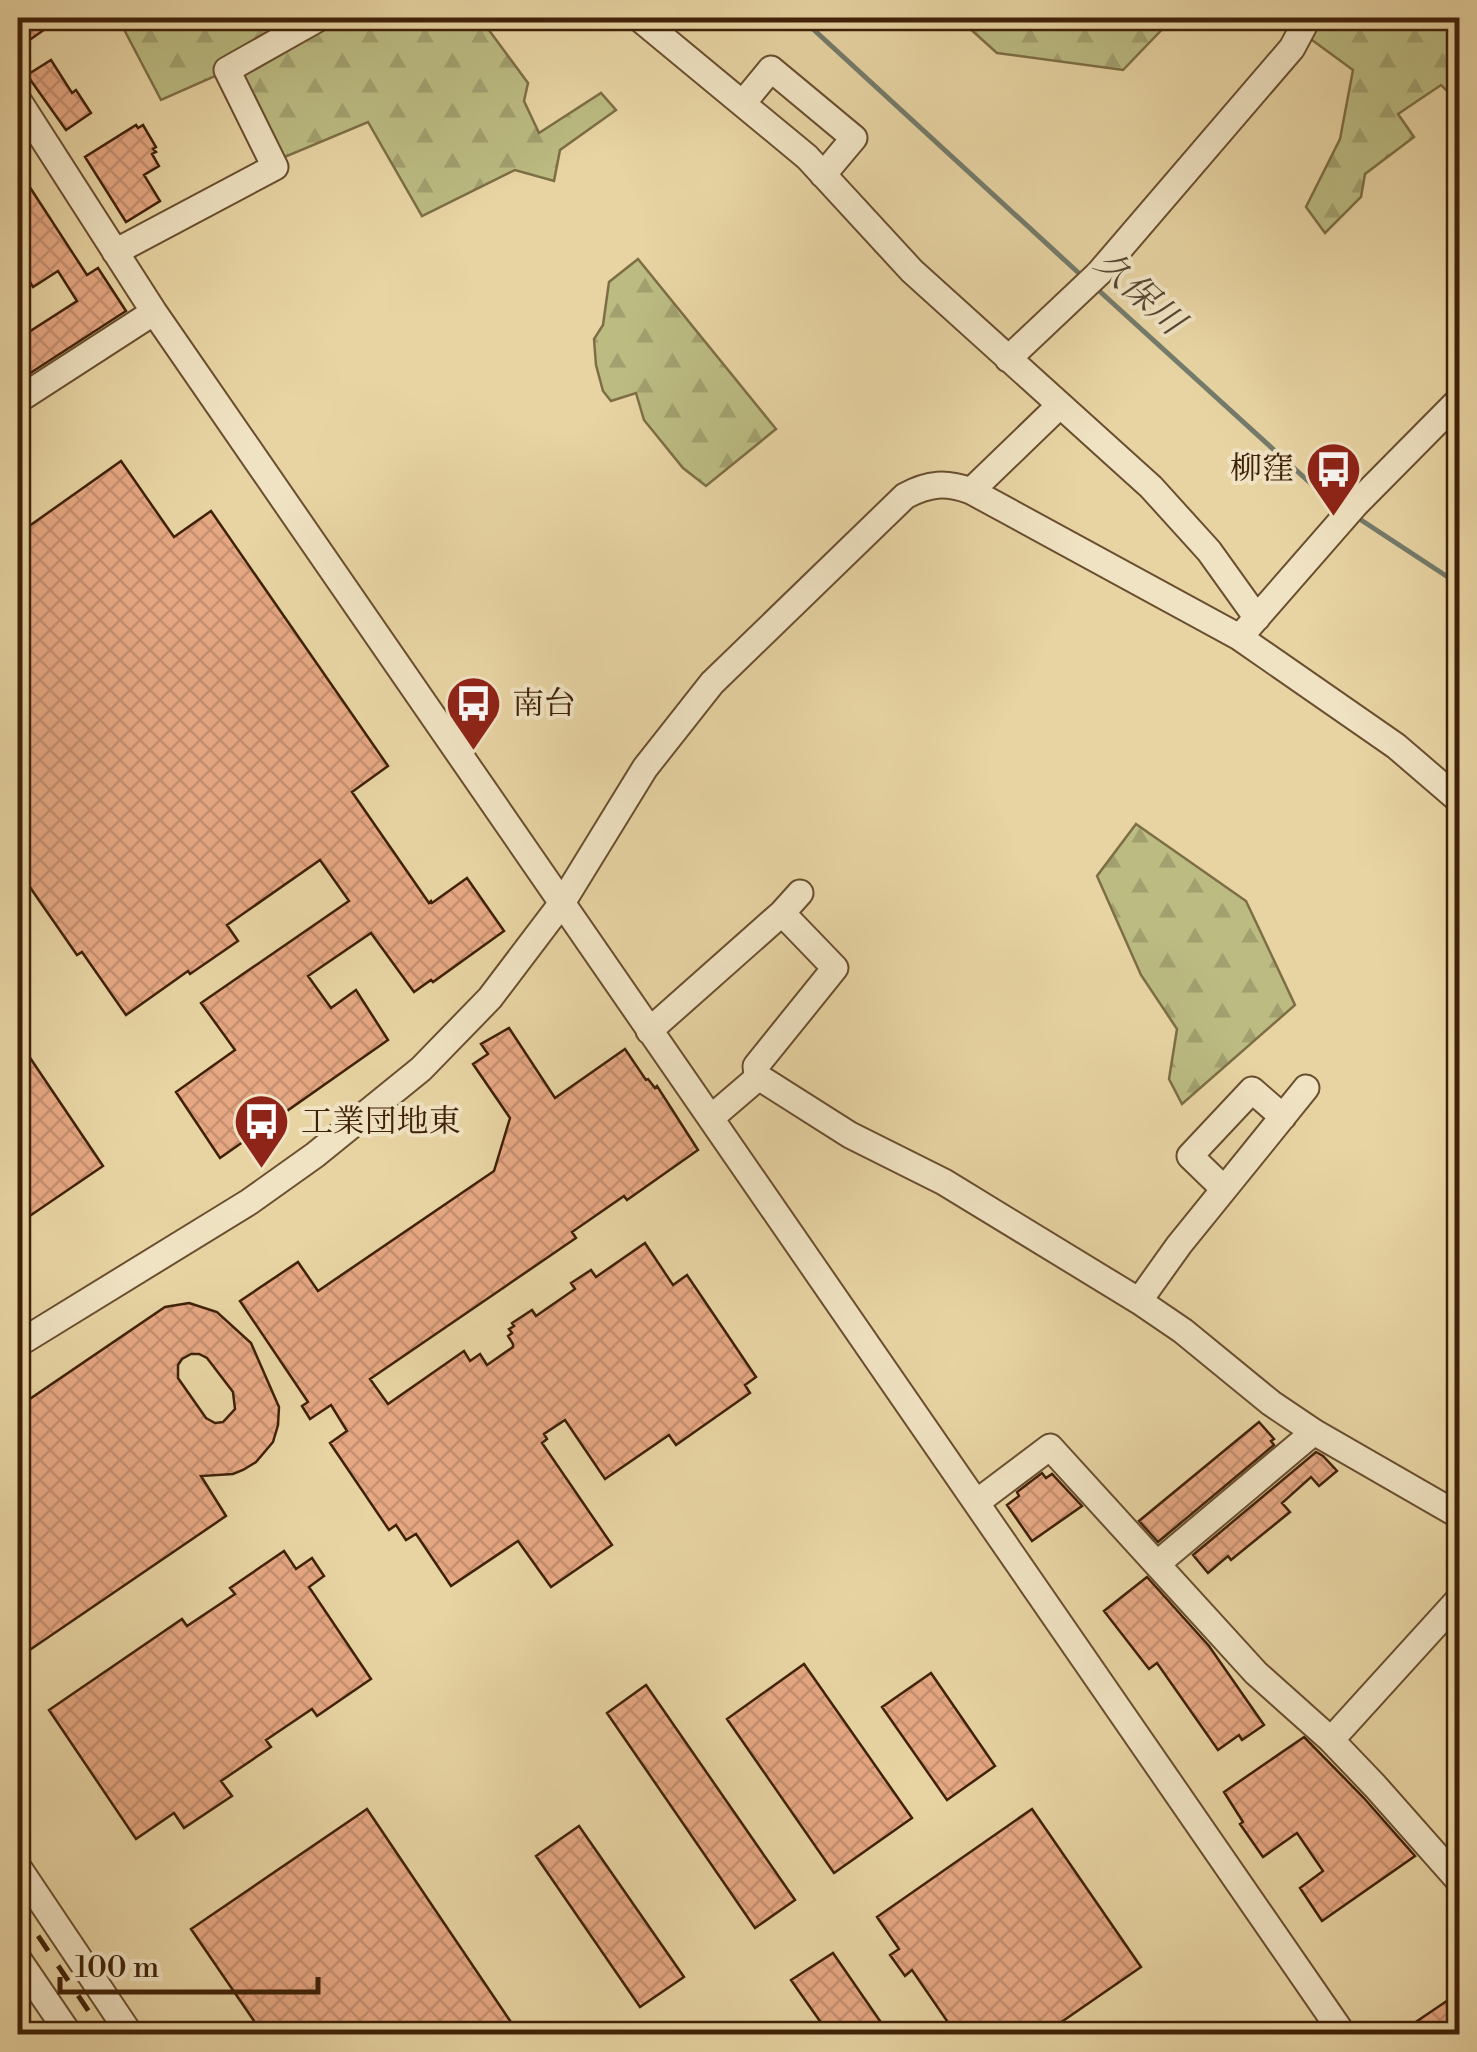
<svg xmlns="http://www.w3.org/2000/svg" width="1477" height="2052" viewBox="0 0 1477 2052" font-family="'Libre Bodoni','Noto Serif JP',serif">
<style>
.forest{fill:url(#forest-firs);stroke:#7d6e45;stroke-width:2.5}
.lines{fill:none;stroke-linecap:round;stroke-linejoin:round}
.stream{stroke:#747b6b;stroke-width:5}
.building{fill:url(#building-cross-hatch);stroke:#3f2108;stroke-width:2.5;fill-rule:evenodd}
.minor-casing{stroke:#694e2f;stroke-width:29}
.minor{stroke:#f0e3c3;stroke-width:25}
.rail{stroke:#3f2108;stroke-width:5;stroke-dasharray:18 18;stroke-linecap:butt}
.labels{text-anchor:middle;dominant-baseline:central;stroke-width:8;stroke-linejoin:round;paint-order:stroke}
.poi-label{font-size:32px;fill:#3f2108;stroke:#f0e3c3;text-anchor:start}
.water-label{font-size:35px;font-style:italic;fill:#554631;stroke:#f0e3c3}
</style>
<defs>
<pattern id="forest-firs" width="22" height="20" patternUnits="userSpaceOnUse" patternTransform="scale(2.5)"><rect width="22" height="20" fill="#bbbb82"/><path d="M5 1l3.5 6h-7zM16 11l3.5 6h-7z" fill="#a2a06f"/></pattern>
<pattern id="building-cross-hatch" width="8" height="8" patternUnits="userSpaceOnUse" patternTransform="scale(2.5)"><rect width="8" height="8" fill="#e6a883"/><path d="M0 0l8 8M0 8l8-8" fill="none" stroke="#c69070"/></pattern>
</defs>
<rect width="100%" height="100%" fill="#e8d4a3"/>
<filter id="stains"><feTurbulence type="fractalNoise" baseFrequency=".002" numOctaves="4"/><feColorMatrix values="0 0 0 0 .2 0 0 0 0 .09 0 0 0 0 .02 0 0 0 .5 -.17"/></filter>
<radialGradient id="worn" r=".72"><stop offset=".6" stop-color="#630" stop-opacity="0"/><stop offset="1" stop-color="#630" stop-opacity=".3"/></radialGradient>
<path class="forest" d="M118 18H480L528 83 524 101 539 133 601 93 616 110 560 150 554 181 515 170 422 216 368 122 280 159 233 68 161 100Z
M958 18H1173L1123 70 997 53Z
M1282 18H1459V102L1441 85 1398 114 1414 137 1365 174 1361 197 1325 233 1306 207 1340 139 1353 70Z
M638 259 776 429 706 486 683 468 644 420 636 393 611 401 603 391 596 365 594 339 603 325 609 282Z
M1136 824 1246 901 1295 1005 1182 1104 1169 1079 1177 1029 1141 975 1097 876Z"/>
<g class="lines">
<path class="stream" d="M801 18 1083 277
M1095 287 1318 490 1344 508
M1358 518 1460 585"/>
</g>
<path class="building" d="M18 18H42L48 27 18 48Z
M51 60 72 93 76 90 91 113 66 130 27 75Z
M136 125 138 128 143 125 156 147 153 149 156 152 152 154 159 166 144 175 160 201 126 222 85 157Z
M18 169 87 275 98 268 126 311 18 381V339L77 301 58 271 33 287 18 263Z
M121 461 174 537 211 511 388 766 352 792 429 903 431 901 432 903 467 878 504 931 433 982 431 980 414 992 371 933 308 976 331 1008 356 990 388 1040 220 1158 176 1092 235 1050 201 1003 349 901 320 860 227 925 238 941 190 974 188 971 126 1015 82 952 77 955 18 870V534Z
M509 1028 555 1098 625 1049 646 1080 648 1079 655 1088 657 1086 698 1150 627 1200 624 1196 572 1232 576 1238 370 1379 388 1404 464 1351 470 1361 480 1354 487 1365 513 1347V1344L508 1336 512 1333 509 1329 514 1326 512 1323 532 1310 536 1316 575 1289 571 1283 591 1270 596 1277 645 1243 673 1285 687 1275 756 1377 745 1385 750 1393 676 1445 669 1435 605 1479 565 1420 544 1434 547 1439 542 1443 612 1545 551 1587 518 1541 451 1586 416 1534 406 1540 396 1525 389 1530 330 1443 347 1431 331 1405 310 1419 302 1406 308 1402 240 1301 298 1262 318 1291 494 1171 510 1118 473 1064 488 1054 481 1044Z
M18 1040 103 1166 18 1224Z
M189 1303 217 1312 251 1343 279 1407 278 1425 273 1442 256 1462 243 1470 233 1474 201 1476 226 1516 18 1658V1407L165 1307ZM191 1354H199L207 1358 233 1392 235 1409 223 1422 215 1423 206 1418 178 1378V1365L182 1359Z
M1259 1422 1274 1439 1271 1441 1274 1445 1158 1542 1139 1521Z
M1316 1452 1323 1456 1337 1471 1319 1486 1311 1477 1282 1503 1290 1512 1231 1560 1228 1556 1208 1573 1193 1555Z
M1042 1473 1046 1478 1052 1474 1082 1506 1032 1541 1007 1505 1019 1496 1017 1492Z
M284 1551 296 1569 312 1558 324 1576 309 1587 371 1679 317 1716 312 1709 266 1740 271 1747 221 1781 232 1796 184 1828 174 1813 136 1839 49 1710 182 1619 187 1626 235 1594 230 1588Z
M1147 1577 1209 1646 1264 1725 1242 1740 1239 1735 1218 1750 1157 1663 1149 1669 1104 1611Z
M804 1664 912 1818 834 1873 727 1719Z
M931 1673 995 1766 947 1800 882 1707Z
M646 1685 795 1900 755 1928 607 1713Z
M1304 1737 1363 1797 1415 1856 1322 1921 1300 1888 1323 1871 1297 1833 1263 1857 1240 1824 1243 1822 1224 1792Z
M367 1809 519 2034H263L191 1929Z
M1032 1809 1141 1967 1044 2034H956L912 1970 905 1976 890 1955 899 1949 877 1917Z
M579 1826 684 1977 640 2007 536 1856Z
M833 1953 889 2034H829L791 1980Z
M1460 1992V2034H1398Z"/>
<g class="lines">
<defs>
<path id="minor" d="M639 18 807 157 912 271 1151 487 1209 551 1257 618
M18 100 154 312 1343 2034
M743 103 771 69 854 138 823 175
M115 252 275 167 227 70 319 18
M1008 359 1099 273 1292 48 1308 18
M18 400 154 312
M971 491 1059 406
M1246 630 1356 504 1460 399
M649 1031 782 913 800 893
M757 1076 756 1066 835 968 782 913
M712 1117 754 1081 757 1076 850 1135 944 1182 1139 1301 1183 1331 1271 1403 1314 1432 1460 1516
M1223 1188 1190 1156 1252 1090 1283 1117
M1139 1301 1179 1245 1306 1088
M18 1344 249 1202 315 1155 421 1069 490 998 562 903 645 768 712 683 905 496C929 483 946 482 971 491L1239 637 1396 746 1460 801
M977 1502 1050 1447 1256 1673 1331 1740 1375 1786 1460 1882
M1157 1564 1314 1432
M1331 1740 1460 1598
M18 1867 130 2034
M18 1959 69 2034"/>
</defs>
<use href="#minor" class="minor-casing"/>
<use href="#minor" class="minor"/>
<path class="rail" d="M18 1906 104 2034"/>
</g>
<defs>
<symbol id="bus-pin" viewBox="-11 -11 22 30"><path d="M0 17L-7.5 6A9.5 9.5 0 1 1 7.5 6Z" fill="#8f2418" stroke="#f0e3c3"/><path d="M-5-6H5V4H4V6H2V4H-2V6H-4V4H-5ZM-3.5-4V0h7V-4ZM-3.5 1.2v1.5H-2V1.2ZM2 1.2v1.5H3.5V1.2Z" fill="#fff"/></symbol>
</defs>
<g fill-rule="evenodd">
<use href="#bus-pin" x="1302" y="438" width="63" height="86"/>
<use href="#bus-pin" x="442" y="672" width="63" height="86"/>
<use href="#bus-pin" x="230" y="1090" width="63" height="86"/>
</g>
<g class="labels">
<g class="poi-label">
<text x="1294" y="469" text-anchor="end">柳窪</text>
<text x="512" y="704">南台</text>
<text x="301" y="1122">工業団地東</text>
</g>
<g class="water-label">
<text transform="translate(1139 293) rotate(42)">久保川</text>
</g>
</g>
<rect width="1477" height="2052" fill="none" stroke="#e8d4a3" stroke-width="60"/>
<rect x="20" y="20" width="1437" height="2012" fill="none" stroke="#3f2108" stroke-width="5"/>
<rect x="30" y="30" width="1417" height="1992" fill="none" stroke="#3f2108" stroke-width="2.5"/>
<path d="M60 1977v15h258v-15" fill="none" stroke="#3f2108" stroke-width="5"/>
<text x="75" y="1977" font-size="30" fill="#3f2108" stroke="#f0e3c3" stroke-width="8" paint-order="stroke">100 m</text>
<rect width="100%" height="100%" filter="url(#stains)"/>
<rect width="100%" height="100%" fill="url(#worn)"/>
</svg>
